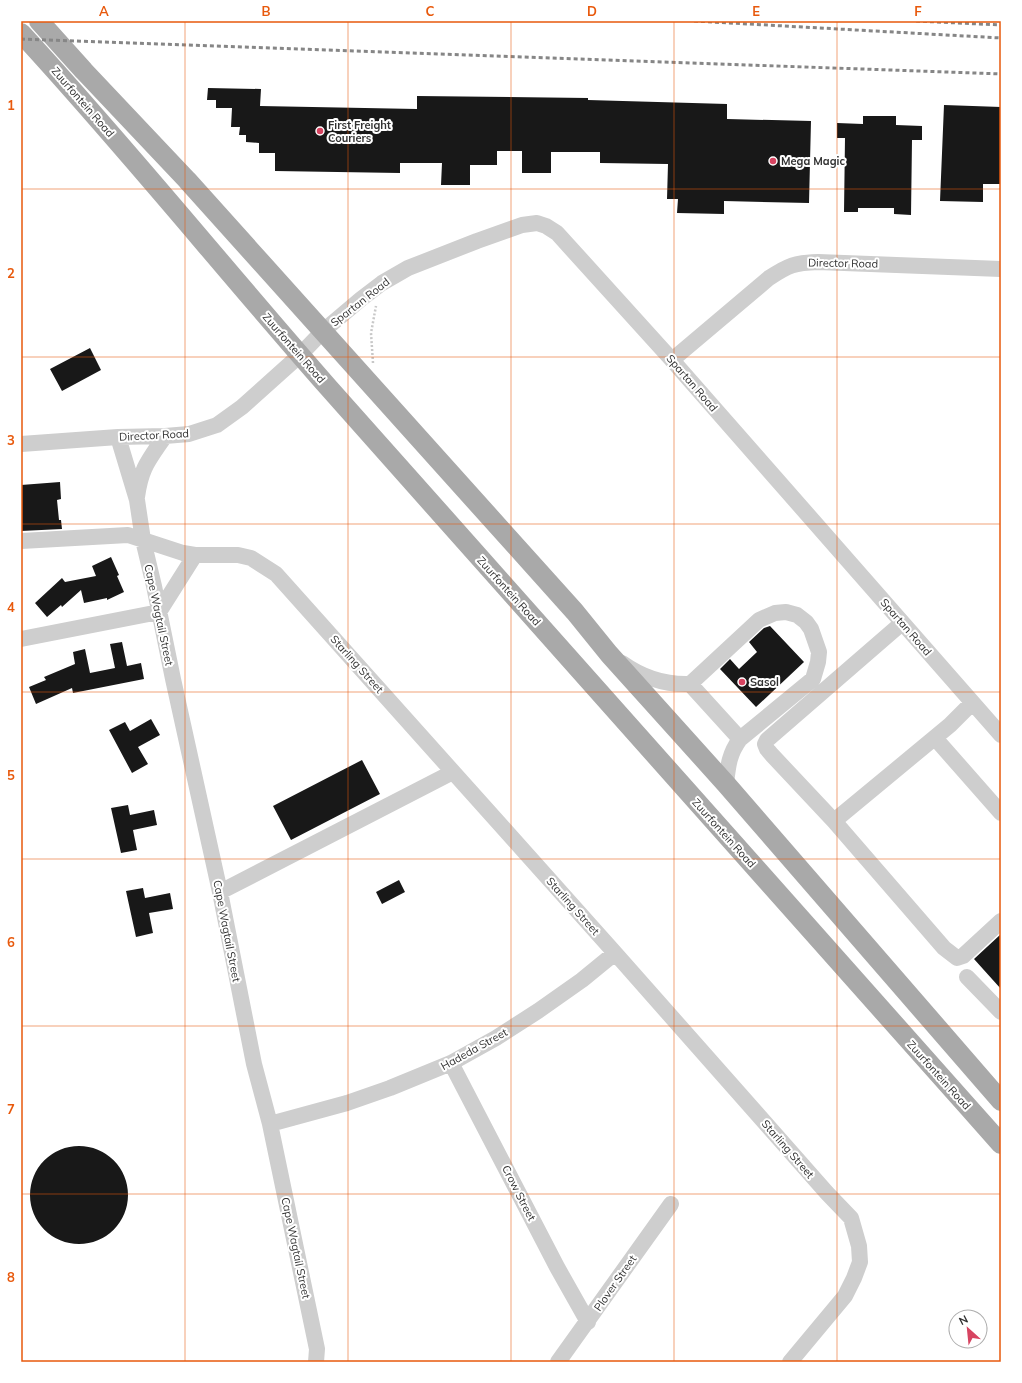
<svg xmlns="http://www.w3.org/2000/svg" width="1022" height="1383" viewBox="0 0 1022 1383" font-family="Mulish,sans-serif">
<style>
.building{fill:#181818}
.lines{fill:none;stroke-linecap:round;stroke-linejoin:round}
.path{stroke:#c8c8c8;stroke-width:2.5;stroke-dasharray:2 2;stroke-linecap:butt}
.minor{stroke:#cecece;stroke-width:16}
.major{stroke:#a9a9a9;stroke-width:20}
.rail{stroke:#868686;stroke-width:3;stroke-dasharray:4 3;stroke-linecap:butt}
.grid{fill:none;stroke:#e8590c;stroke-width:1;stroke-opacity:0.55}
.poi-dot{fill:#d74461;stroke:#fff;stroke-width:1.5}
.labels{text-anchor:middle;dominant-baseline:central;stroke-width:4;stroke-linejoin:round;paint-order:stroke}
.street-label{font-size:11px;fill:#313131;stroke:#fff}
.poi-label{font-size:11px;font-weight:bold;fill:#313131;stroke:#fff;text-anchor:start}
.neatline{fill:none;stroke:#e8590c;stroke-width:1.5}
.grid-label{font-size:13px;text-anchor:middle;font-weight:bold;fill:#e8590c}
</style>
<rect width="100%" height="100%" fill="#fff"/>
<path class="building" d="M208 88 261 89 260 106 417 109V96L588 98V100L727 104V119L811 121 809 203 724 201V214L677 213 678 199H667L668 164 600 163V152H551V173H522V151H497V165H470V185H441L442 163H400V173L275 171V153H259V143L246 142V135H239L240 127H231L232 108H216V100H207Z
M944 105 1001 107V184H983V202L940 201Z
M863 116H896V125L922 126V140H912L911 215 894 214V208H858V212H844L845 138H837V123L863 124Z
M90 348 101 370 62 391 50 369Z
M60 482 61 499 57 500 59 520H61L62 529 21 531V485Z
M111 557 119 575 117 576 124 592 107 600V598L84 603 81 590 62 607 61 605 47 617 35 603 62 578 65 582 96 576 92 566Z
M770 626 804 662 756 707 720 669 730 659 739 669 757 652 749 642 764 628Z
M122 642 127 666 141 663 144 679 73 693 72 688 36 704 29 687 46 680 44 677 75 664 73 652 85 649 90 673 115 668 110 644Z
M151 719 160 735 138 747 148 764 132 773 109 730 125 722 130 731Z
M362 760 380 794 291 840 273 806Z
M128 805 130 815 154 810 157 825 133 830 137 850 121 853 111 808Z
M399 880 405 892 382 904 376 892Z
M143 888 145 898 170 893 173 909 149 913 153 933 136 937 126 891Z
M1001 934V989L974 959Z
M30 1195a49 49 0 1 1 98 0a49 49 0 1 1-98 0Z"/>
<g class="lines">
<path class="path" d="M373 363 371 333 376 306"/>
<path class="minor" d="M672 360 769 278C789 265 794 263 818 262L1001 269
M118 437 137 500 143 540 154 586 173 679 220 892 254 1064 270 1124 317 1349 316 1362
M21 444 118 437 165 436 189 434 217 425 242 407 300 355 322 332 361 299 382 283 408 268 477 241 522 225 537 223 546 226 557 233 672 360 1001 735
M137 497C141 467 149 460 165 436
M21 541 128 535 183 553 195 555H238L251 558 276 574 615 953 827 1193 851 1218 859 1246 860 1262 854 1278 845 1296 790 1362
M902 623 767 740 765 744 767 749 772 755 834 821 950 725 972 703
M21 639 159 612 195 555
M622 663C643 678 664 685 690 684L759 620 775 613 786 612 797 615 806 622 811 629 819 652 818 662 813 679 740 739C729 754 728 766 726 784
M690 684 740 739
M935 738 1001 813
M834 821 944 948 957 958 963 956 1001 921
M220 892 453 772
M967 977 1001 1012
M451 1063 557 1267 588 1322
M270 1124 347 1103 390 1088 451 1063 496 1038 538 1011 582 980 615 953
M558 1362 671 1204"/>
<path class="major" d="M39 21 84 71 187 180 575 612 609 654 726 784 1001 1101
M21 33C127 148 225 270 328 387 552 641 777 892 1001 1144"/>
<path class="rail" d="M694 21 1001 38
M916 21 1001 25
M21 39 1001 74"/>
</g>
<path class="grid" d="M185 21V1362M348 21V1362M511 21V1362M674 21V1362M837 21V1362M21 189H1001M21 357H1001M21 524H1001M21 692H1001M21 859H1001M21 1026H1001M21 1194H1001"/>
<g class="poi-dot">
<circle cx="320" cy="131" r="4"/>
<circle cx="773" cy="161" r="4"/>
<circle cx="742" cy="682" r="4"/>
</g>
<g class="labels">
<g class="street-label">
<text transform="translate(83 102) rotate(49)">Zuurfontein Road</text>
<text transform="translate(843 263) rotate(1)">Director Road</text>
<text transform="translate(360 302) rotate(-38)">Spartan Road</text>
<text transform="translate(294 348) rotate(49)">Zuurfontein Road</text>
<text transform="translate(692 383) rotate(49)">Spartan Road</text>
<text transform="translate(154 435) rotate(-3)">Director Road</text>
<text transform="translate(509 591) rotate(48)">Zuurfontein Road</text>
<text transform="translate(159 615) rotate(78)">Cape Wagtail Street</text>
<text transform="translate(906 627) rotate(49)">Spartan Road</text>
<text transform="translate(357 664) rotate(48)">Starling Street</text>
<text transform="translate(724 833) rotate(48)">Zuurfontein Road</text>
<text transform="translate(573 906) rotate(48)">Starling Street</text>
<text transform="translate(227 931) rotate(79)">Cape Wagtail Street</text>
<text transform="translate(474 1049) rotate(-29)">Hadeda Street</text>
<text transform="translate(939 1075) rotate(48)">Zuurfontein Road</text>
<text transform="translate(788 1149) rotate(49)">Starling Street</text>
<text transform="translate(519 1193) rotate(63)">Crow Street</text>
<text transform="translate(296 1248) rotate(78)">Cape Wagtail Street</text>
<text transform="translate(615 1283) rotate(-55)">Plover Street</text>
</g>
<g class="poi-label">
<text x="328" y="125">First Freight<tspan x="328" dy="13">Couriers</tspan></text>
<text x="781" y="161">Mega Magic</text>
<text x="750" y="682">Sasol</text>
</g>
</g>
<rect width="1022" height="1383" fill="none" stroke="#ffffff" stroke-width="44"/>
<g transform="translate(968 1329) rotate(333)"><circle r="19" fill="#ffffff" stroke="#adadad"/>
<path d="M0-3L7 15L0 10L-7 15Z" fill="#d74461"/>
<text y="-6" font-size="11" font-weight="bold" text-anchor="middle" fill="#313131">N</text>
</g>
<rect x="22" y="22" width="978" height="1339" class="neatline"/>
<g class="grid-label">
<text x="104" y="16">A</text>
<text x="266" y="16">B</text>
<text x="430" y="16">C</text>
<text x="592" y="16">D</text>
<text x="756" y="16">E</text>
<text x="918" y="16">F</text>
<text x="11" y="110">1</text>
<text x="11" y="278">2</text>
<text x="11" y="445">3</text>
<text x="11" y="612">4</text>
<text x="11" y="780">5</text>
<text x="11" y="947">6</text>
<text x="11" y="1114">7</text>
<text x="11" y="1282">8</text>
</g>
</svg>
